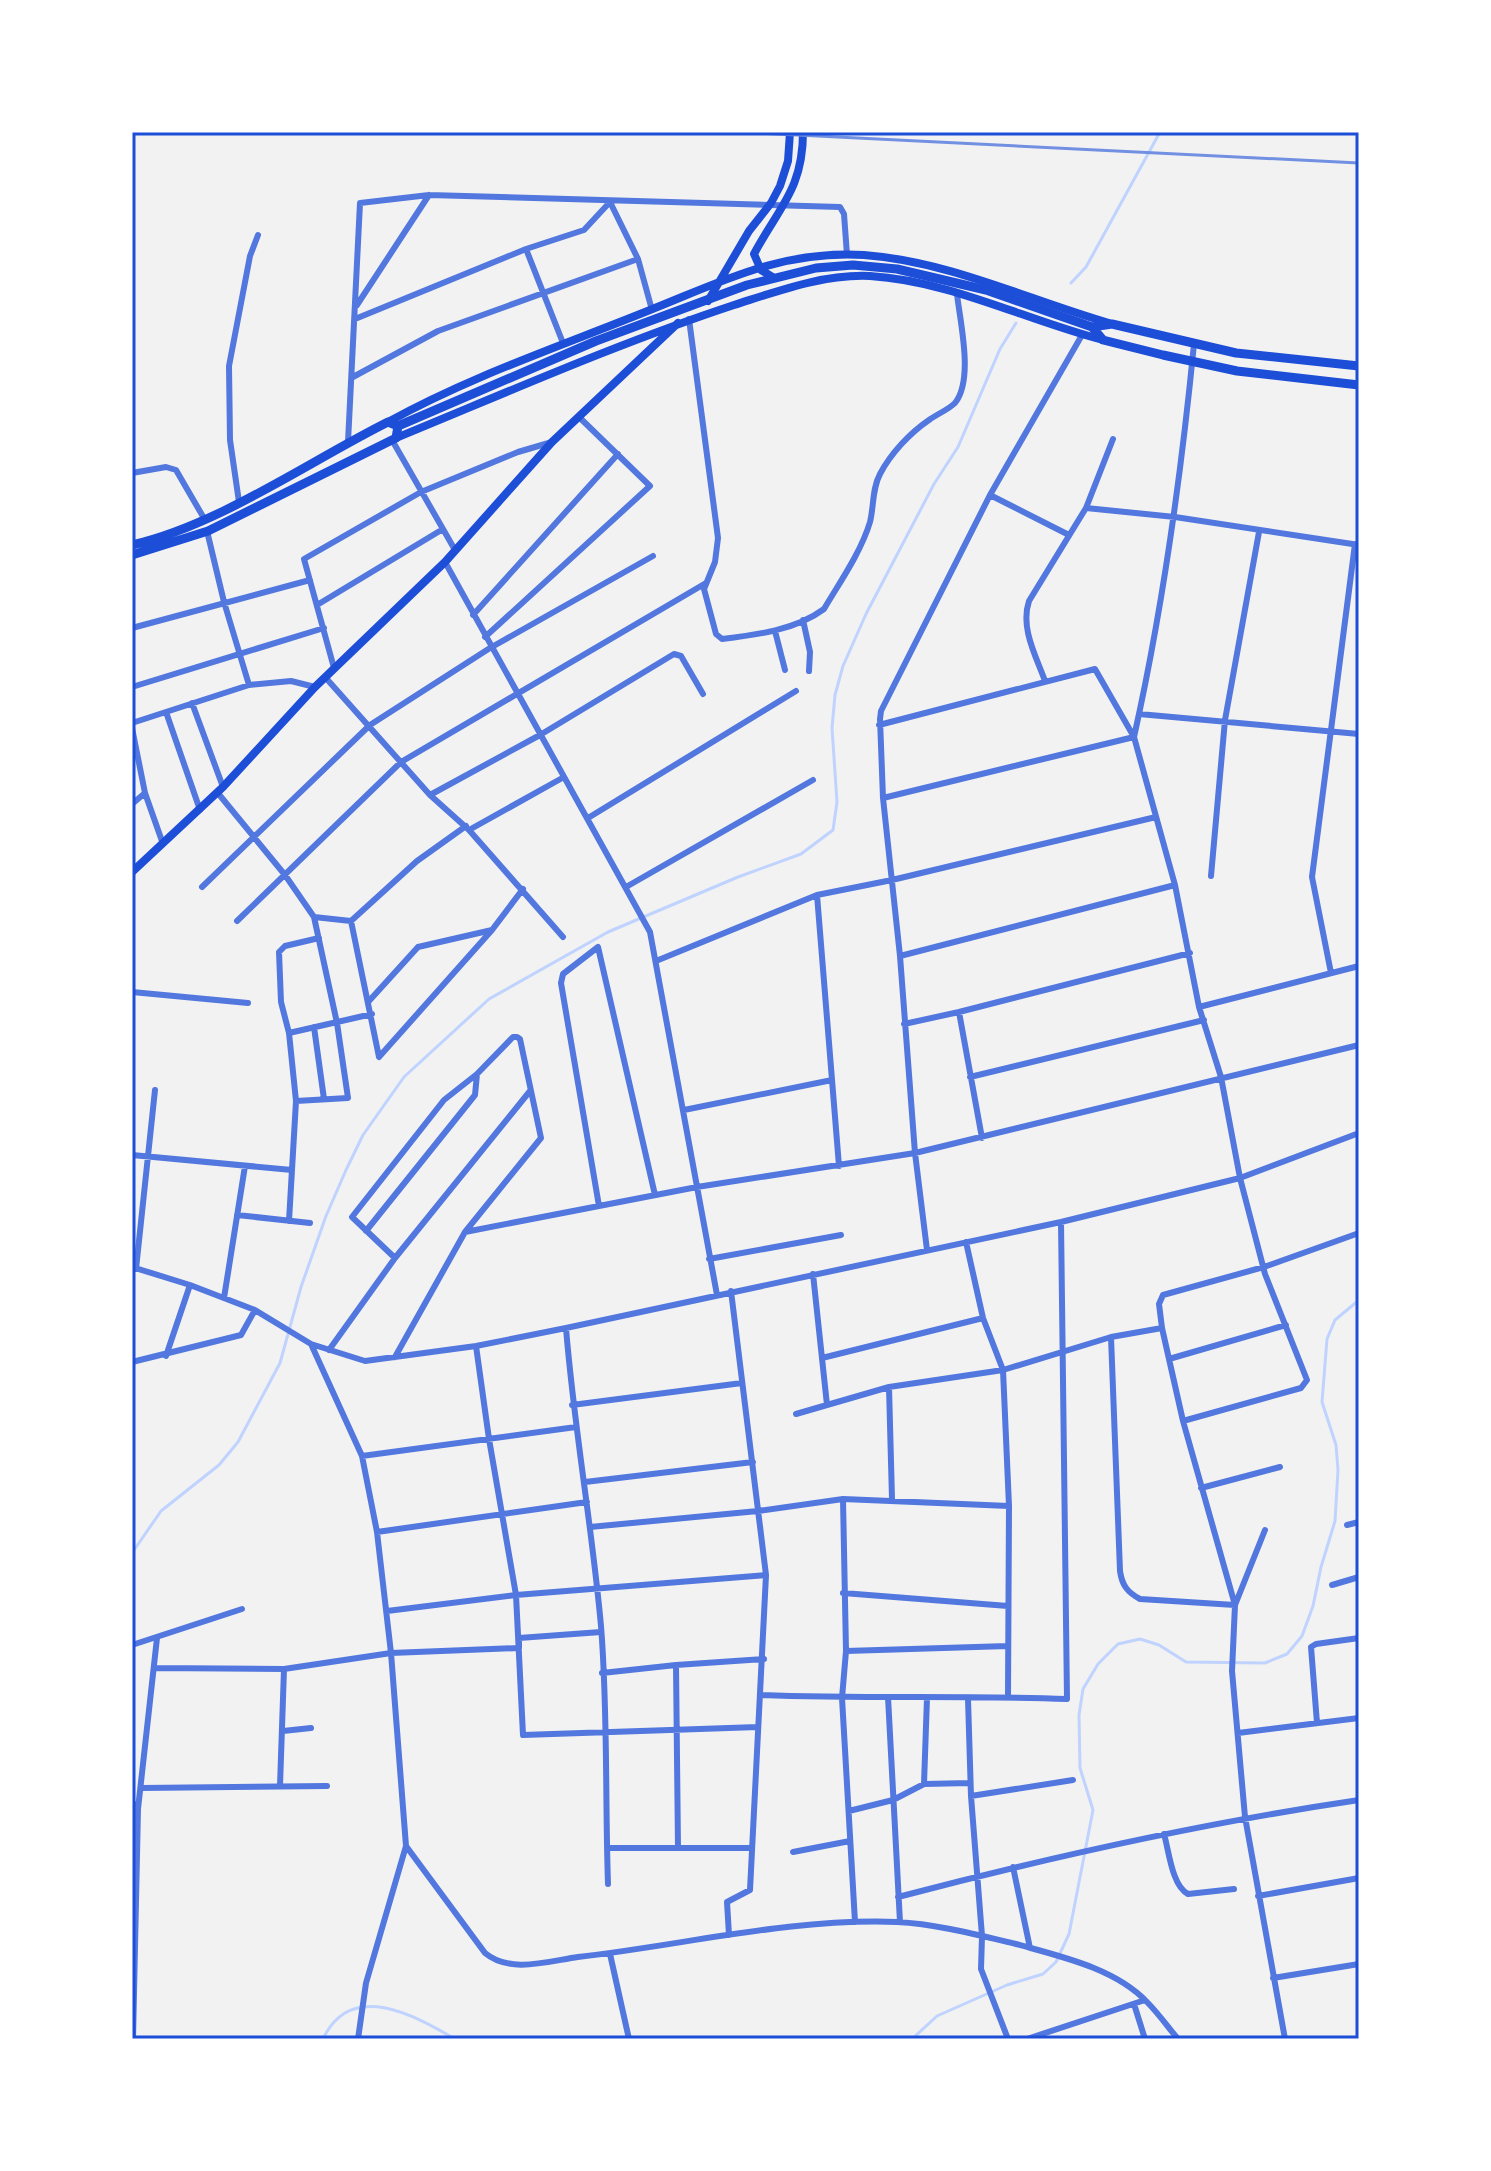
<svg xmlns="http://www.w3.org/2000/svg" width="1491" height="2171" viewBox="0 0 1491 2171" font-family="'Fira Sans',sans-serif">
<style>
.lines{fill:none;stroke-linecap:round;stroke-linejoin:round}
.stream{stroke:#bfd3fe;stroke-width:3}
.minor{stroke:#5277de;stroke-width:6}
.secondary{stroke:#1d4ed8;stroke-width:8}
.primary{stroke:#1d4ed8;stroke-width:9}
.rail{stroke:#7290e2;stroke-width:3}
.neatline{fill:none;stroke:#1d4ed8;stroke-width:3}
</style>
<rect width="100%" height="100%" fill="#f2f2f2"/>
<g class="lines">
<path class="stream" d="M1071 283 1086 267 1160 132
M132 1553 161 1511 219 1465 238 1442 280 1363 301 1287 326 1216 346 1170 363 1135 404 1077 489 999 608 932 738 877 801 854 833 830 837 802 832 728 835 695 843 666 866 614 934 484 958 447 1000 349 1016 323
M323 2039C351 1979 415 2016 455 2039
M912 2039 937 2016 1007 1985 1043 1974 1056 1962 1069 1934 1093 1810 1080 1768 1079 1715 1083 1689 1098 1664 1118 1644 1140 1639 1159 1645 1186 1662 1265 1663 1287 1654 1302 1636 1313 1606 1321 1567 1335 1521 1338 1470 1336 1445 1322 1402 1327 1339 1335 1320 1359 1300"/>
<path class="minor" d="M526 249 563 343
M357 305 429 195
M355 319 526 249 584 230 610 202 638 259 652 310
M689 319 718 538 715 562 704 589 716 634 722 639C756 635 796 630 824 609 840 582 861 552 870 522 874 506 872 489 880 474 891 453 910 433 929 420 937 414 948 410 955 403 974 379 960 322 957 294
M353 377 438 331 638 259
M392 440 455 550
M348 442 360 203 429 195 840 207 844 214 847 255
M132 473 166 467 176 470 205 520
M990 495 1069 535
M239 502 230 440 229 366 250 256 258 235
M1086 508 1113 439
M207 531 224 602 249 685
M445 562 650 932 717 1295
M317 605 443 529
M473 615 618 454
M803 620 810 652 809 671
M132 628 310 580
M775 631 785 670
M485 637 650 486 579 417
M334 668 304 559 421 492 518 452 552 442
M325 677 430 795 469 830 563 937
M1045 681C1036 656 1020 628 1029 601L1086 508 1175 517 1359 545
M132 687 324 628
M192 703 223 787
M166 712 200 810
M1139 714 1359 734
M132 723 249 685 291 681 315 687
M879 725 1095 669 1134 737 1175 885 1199 1007 1221 1077 1240 1178 1265 1274 1307 1380 1301 1388 1183 1421
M132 728 145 793 163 844
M217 792 285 875 314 917 337 1023 348 1098 296 1101
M430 795 540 735 674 654 681 656 703 694
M883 798 1134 737C1163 607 1181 476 1194 344
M132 804 145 793
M588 818 796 691
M469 830 564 777
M1211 876 1225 720 1259 532
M202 887 370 725 490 648 653 556
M626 887 813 780
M817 895 839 1166
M314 917 351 921 379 1057
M237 921 401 762 706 583
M351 921 417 861 466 826
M900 956 1175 885
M656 961 817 895 892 880 1156 817
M1331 973 1312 877 1355 544
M132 992 248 1003
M369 1001 418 947 492 930
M1199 1007 1359 966
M959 1012 982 1138
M904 1024 959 1012 1190 953
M314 1027 324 1099
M289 1033 372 1014
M379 1057 492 930 523 889
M970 1077 1204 1020
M684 1110 832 1080
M132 1155 292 1170
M599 1206 561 983 563 974 598 947 655 1195
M237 1215 310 1223
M289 1221 296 1101 289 1033 281 1002 279 952 285 946 319 938
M366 1231 475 1095 477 1074
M465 1232 697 1187 915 1153 1359 1045
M966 1242 983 1318 1003 1370 1009 1506 1008 1697
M927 1250 915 1153 900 956 883 798 880 719 881 711 990 495 1082 335
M395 1258 352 1217 444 1100 477 1074 513 1037H517L520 1039 541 1138 465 1232 395 1357
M709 1259 841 1235
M132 1267 190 1285 255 1310 311 1344 365 1361 476 1346 566 1328 1061 1222 1240 1178 1359 1133
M136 1269 155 1090
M813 1274 827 1405
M224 1298 245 1166
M566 1328C574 1428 592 1526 601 1626 608 1712 605 1798 608 1884
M1111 1337 1120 1571C1122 1585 1127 1592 1140 1599L1235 1605 1265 1530
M311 1344 362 1456 377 1532 391 1653 406 1846 485 1953C510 1974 549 1961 578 1957 684 1945 790 1918 897 1922 936 1924 978 1935 1016 1944 1059 1956 1115 1968 1147 2002 1158 2013 1168 2027 1178 2039
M476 1346 489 1439 516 1595 523 1735 758 1727
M329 1350 395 1258 530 1091
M166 1356 190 1285
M822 1358 983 1318
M1169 1359 1286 1325
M132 1362 241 1335 255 1310
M889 1387 892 1499
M572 1405 742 1383
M796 1414 889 1387 1003 1370 1111 1337 1162 1328
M1359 1433V1366
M362 1456 576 1427
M585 1482 753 1462
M1201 1488 1280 1467
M843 1499 846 1651 842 1698 855 1922
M1347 1525 1359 1522
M590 1527 758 1511 843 1499 1009 1506
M377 1532 587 1502
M1332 1585 1359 1577
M843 1593 1008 1606
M387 1611 516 1595 766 1575
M132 1645 242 1609
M846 1651 1008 1646
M676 1665 678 1848
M155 1668 284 1669 391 1653 519 1648V1638L601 1632
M602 1673 676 1665 764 1659
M762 1695C864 1699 965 1695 1067 1699L1061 1222
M888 1697 900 1922
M968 1699 971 1796 982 1936 981 1969 1008 2039
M1317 1723 1311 1647 1316 1644 1359 1638
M283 1731 311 1728
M1238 1733 1359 1718
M924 1784 927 1698
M280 1786 284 1669
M141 1788 327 1786
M971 1796 1073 1780
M132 1802 138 1809 133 2039
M138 1809 157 1638
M849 1811 893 1800 924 1784 970 1783
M1164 1834C1169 1851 1172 1886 1188 1894L1234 1889
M607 1848H752
M793 1852 850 1841
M1013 1867 1030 1948
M1258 1896 1359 1878
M898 1897C1050 1857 1203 1823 1359 1800
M729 1935 727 1902 750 1890 766 1575 731 1291
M610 1954 629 2039
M1273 1978 1359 1964
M1134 2004 1145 2039
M358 2039 366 1983 406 1846
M1027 2039 1145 2000
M1285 2039 1245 1817 1232 1671 1235 1605 1183 1421 1162 1328 1159 1304 1163 1295 1264 1267 1359 1233"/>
<path class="secondary" d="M774 278 761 270 754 254C779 207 803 189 803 132
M708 301 749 231 771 203 780 186 788 161 790 132
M388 422C471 376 561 346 650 310 723 281 782 250 864 255 948 261 1029 300 1109 323
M396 438C508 392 619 343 734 305 778 291 823 274 870 276 951 281 1025 320 1103 340
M132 872 223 787 315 687 445 562 552 442 678 323"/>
<path class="primary" d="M1092 327 1103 340 1163 355 1237 371 1359 385
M132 545C219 525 308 462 388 422L398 426 596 341 747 285 816 268 853 265 897 269 986 290 1092 327 1112 324 1236 353 1359 366
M132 555 208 531 392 440 396 438 398 426"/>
<path class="rail" d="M737 132 1359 163"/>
</g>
<rect width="1491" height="2171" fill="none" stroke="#ffffff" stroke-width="268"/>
<rect x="134" y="134" width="1223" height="1903" class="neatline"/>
</svg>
